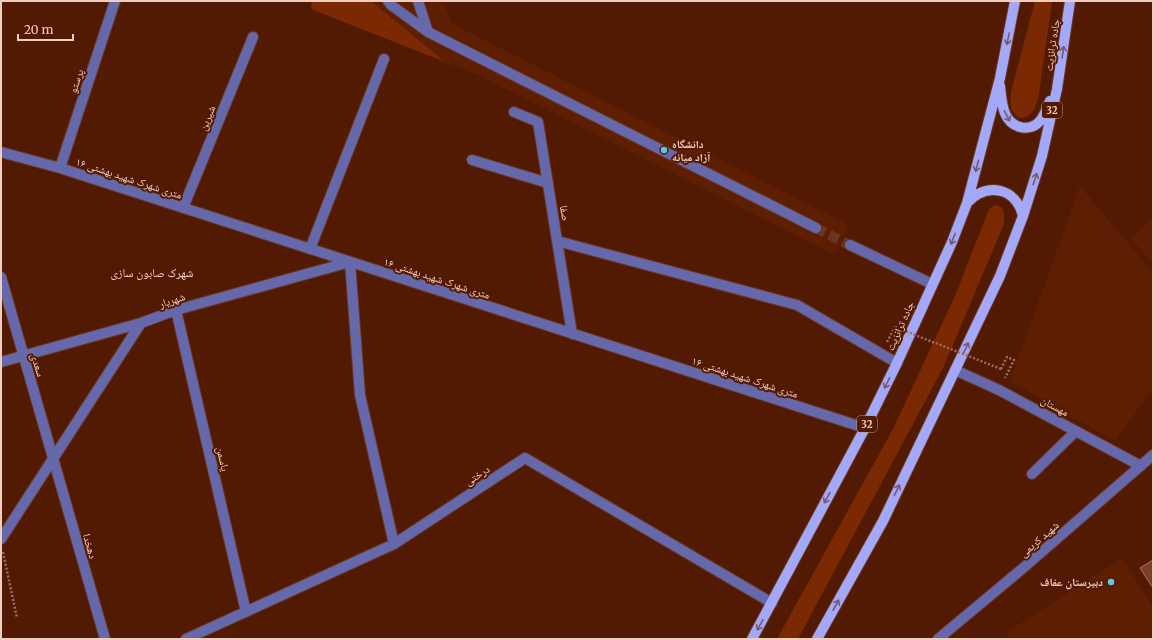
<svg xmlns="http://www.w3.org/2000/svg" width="1154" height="640" viewBox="0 0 1154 640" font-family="Merriweather,'Noto Naskh Arabic',serif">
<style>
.built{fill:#5e1e02}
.grass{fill:#7b2902}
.building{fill:#7b3f29;stroke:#b4735b}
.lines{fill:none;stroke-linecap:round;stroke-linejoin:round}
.minor-tunnel{stroke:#6b351f;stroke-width:10;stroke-dasharray:10 5;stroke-linecap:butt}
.minor-casing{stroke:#6c3721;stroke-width:12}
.major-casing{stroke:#6c3721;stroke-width:12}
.path{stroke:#9e6f5d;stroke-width:2.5;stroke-dasharray:2 2;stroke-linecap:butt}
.minor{stroke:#6568ab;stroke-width:10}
.major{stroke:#a3a8f9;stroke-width:10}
.path-bridge{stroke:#9e6f5d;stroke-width:2.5;stroke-dasharray:2 2;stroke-linecap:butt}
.oneway{stroke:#775a72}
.poi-dot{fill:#5cc7e8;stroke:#531a03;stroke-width:1.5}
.labels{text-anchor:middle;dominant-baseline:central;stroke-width:4;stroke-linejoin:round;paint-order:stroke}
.shield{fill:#531a03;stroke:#c29787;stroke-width:1}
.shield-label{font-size:10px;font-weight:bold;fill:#f1cdc0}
.street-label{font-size:11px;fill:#f1cdc0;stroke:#531a03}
.poi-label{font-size:11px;font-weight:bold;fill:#f1cdc0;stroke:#531a03;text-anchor:start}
.neighbourhood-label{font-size:12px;fill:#f1cdc0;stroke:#531a03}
</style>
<rect width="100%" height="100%" fill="#531a03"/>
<path class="built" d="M312 1H442L453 24 849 225 835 255 480 76 311 9Z
M1080 186 1153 273V327L1152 328 1153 330V388L1115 441 1010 381Z
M1153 218V263L1130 238Z
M1122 558 1153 607V639H1008L1007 632Z"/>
<path class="grass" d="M312 1H371L445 62 311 9Z
M1035 1H1052C1049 25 1045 48 1042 72 1040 83 1040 95 1036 105 1032 116 1019 125 1012 110 1010 104 1010 98 1011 92Z
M997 205C1006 208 1004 216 1004 224L944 366 798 639H777L894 427 955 296 989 209 993 206Z"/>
<path class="building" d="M1153 560V588L1140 568Z"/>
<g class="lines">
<path class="minor-tunnel" d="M816 228 850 245"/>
<defs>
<path id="minor" d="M388 1 391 5 428 32 816 228
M418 1 428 32
M514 112 538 122 572 334
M1 152 60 168 865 428
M472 160 548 183
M60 168 115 1
M183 208 253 37
M557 241 797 305 897 363
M850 245 932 284
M310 249 384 59
M1 277 105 639
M176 310 246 612
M1 362 141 323 176 310 350 262 360 395 394 544
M955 370 999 390 1141 466
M1032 474 1076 431
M1 539 141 323
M186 639 394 544 525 458 772 603
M938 639 1022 569 1153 455"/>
<path id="major" d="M1000 86C1002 102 1002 122 1020 127 1026 129 1034 127 1038 123 1044 118 1047 108 1050 101
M967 203C987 181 1016 188 1023 216
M752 639 865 428 897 363 952 242 967 203 1000 78 1015 1
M817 639 883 521 1000 276 1023 216 1042 156 1057 89 1070 1"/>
</defs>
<use href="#minor" class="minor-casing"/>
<use href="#major" class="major-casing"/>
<path class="path" d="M887 342 895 327
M1001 369 1007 357 1014 360 1005 378
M3 552 17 618"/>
<use href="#minor" class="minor"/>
<use href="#major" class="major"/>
<path class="path-bridge" d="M895 327 1001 369"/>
</g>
<defs><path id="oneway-shaft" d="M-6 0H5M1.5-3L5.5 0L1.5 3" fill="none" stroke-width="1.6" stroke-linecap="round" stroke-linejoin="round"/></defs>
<g class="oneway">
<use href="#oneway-shaft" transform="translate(1008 39) rotate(101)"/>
<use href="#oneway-shaft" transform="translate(1063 52) rotate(-82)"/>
<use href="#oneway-shaft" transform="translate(1007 116) rotate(62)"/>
<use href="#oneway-shaft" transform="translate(977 166) rotate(105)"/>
<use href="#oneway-shaft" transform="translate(1035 179) rotate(-72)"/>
<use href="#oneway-shaft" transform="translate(953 239) rotate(112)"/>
<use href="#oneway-shaft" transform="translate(966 348) rotate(-64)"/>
<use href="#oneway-shaft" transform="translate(887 383) rotate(116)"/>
<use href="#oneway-shaft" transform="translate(897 490) rotate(-64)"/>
<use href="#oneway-shaft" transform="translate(827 498) rotate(118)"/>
<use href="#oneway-shaft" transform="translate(836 605) rotate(-61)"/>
<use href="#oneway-shaft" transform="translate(760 625) rotate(119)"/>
</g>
<g class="poi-dot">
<circle cx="664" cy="150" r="4"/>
<circle cx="1111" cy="582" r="4"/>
</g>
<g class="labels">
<g class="shield">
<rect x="1042" y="102" width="20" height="16" rx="3"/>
<rect x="857" y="416" width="20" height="16" rx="3"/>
</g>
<g class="shield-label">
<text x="1052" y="110">32</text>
<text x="867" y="424">32</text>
</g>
<g class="street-label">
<text transform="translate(1052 45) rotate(-82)">جاده ترانزیت</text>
<text transform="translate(76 81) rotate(-72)">پرستو</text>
<text transform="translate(207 118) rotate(-68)">شیرین</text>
<text transform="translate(129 178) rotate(18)">۱۶ متری شهرک شهيد بهشتی</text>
<text transform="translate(565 213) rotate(81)">صفا</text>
<text transform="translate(437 278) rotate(18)">۱۶ متری شهرک شهيد بهشتی</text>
<text transform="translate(172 300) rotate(-18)">شهریار</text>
<text transform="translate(900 326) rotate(-66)">جاده ترانزیت</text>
<text transform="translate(38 365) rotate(74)">سعدی</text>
<text transform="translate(745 377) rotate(18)">۱۶ متری شهرک شهيد بهشتی</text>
<text transform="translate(1055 406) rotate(28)">مهستان</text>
<text transform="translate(223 459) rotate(77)">یاسمن</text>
<text transform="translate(477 475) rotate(-33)">درختی</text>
<text transform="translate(1039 539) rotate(-41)">شهید کریمی</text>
<text transform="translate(90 546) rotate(74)">دهخدا</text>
</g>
<g class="poi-label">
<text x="672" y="144">دانشگاه<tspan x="672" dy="13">آزاد میانه</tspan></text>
<text x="1103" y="582" text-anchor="end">دبیرستان عفاف</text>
</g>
<g class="neighbourhood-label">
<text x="152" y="272">شهرک صابون سازی</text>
</g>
</g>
<rect width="1154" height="640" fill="none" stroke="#f1cdc0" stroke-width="4"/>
<path d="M18 34v6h55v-6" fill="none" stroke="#f1cdc0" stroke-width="2"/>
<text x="24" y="34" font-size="12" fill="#f1cdc0" stroke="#531a03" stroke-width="3" paint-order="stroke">20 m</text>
</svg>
